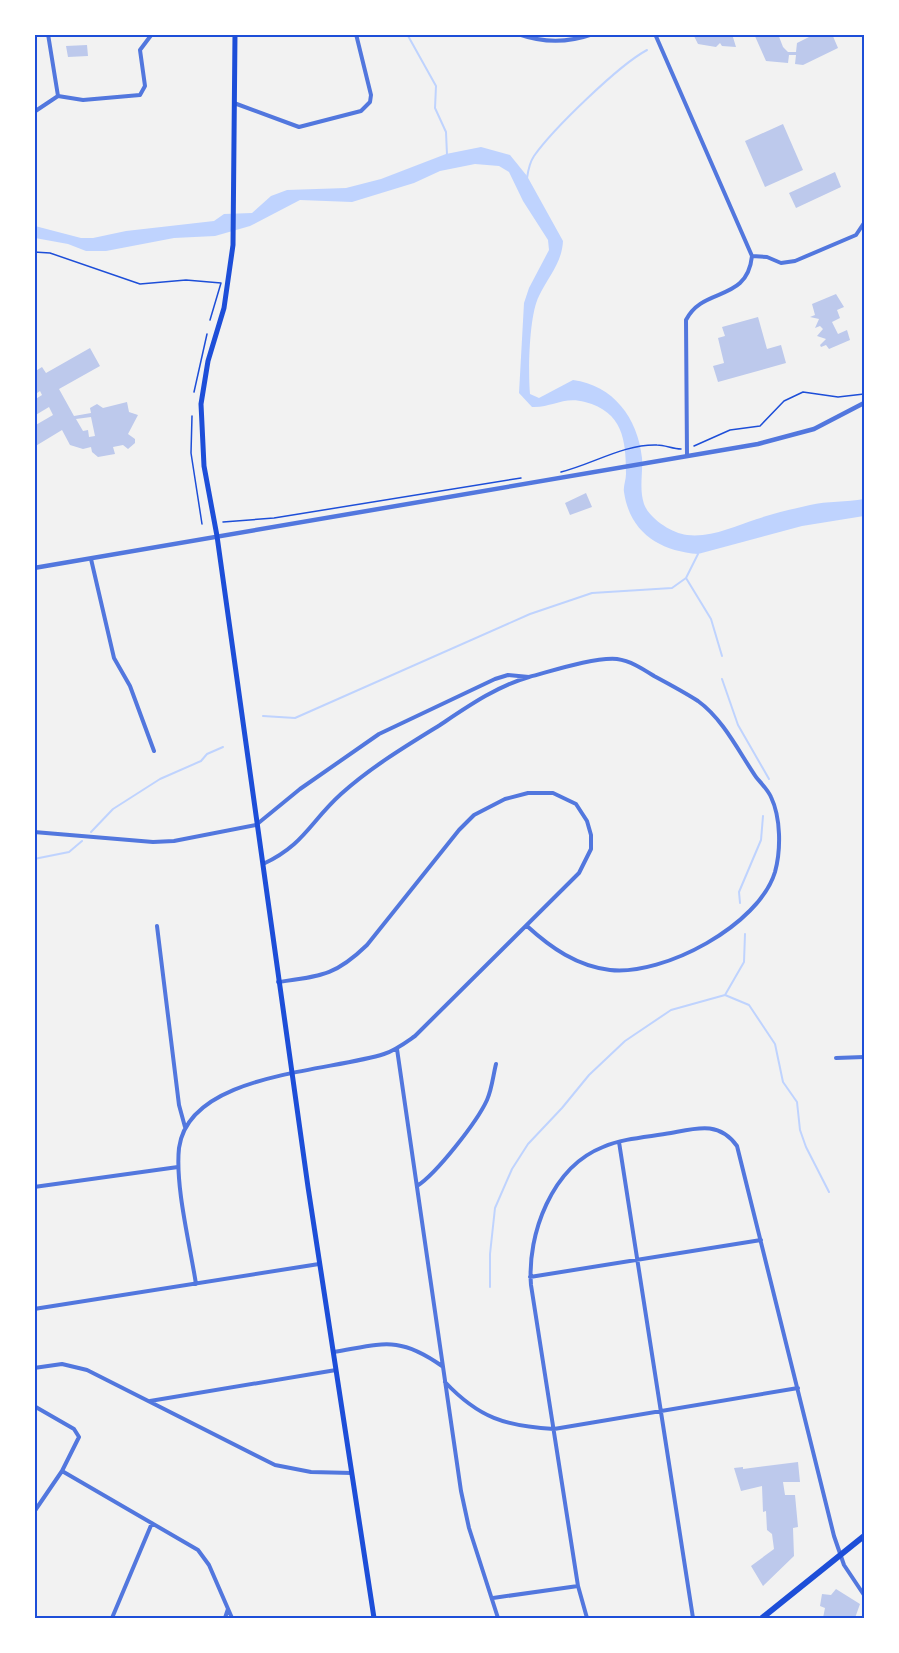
<svg xmlns="http://www.w3.org/2000/svg" width="899" height="1653" viewBox="0 0 899 1653" font-family="'Roboto Serif',serif">
<style>
.water{fill:#bfd3fe}
.lines{fill:none;stroke-linecap:round;stroke-linejoin:round}
.stream{stroke:#bfd3fe;stroke-width:2}
.building{fill:#bdc9ec;fill-rule:evenodd}
.path{stroke:#1d4ed8;stroke-width:1.5}
.minor{stroke:#5277de;stroke-width:4}
.tertiary{stroke:#5277de;stroke-width:4.5}
.secondary{stroke:#1d4ed8;stroke-width:5}
.primary{stroke:#1d4ed8;stroke-width:6}
.neatline{fill:none;stroke:#1d4ed8;stroke-width:2}
</style>
<rect width="100%" height="100%" fill="#f2f2f2"/>
<path class="water" d="M481 147 510 155 527 176 563 241C562 263 548 277 539 296 529 315 528 371 530 394L539 398 573 380C613 385 638 418 642 458 643 473 639 489 644 504 649 518 671 533 687 535 711 538 735 526 757 519 774 513 793 509 810 505 827 501 847 502 864 499V516L802 526 698 554C660 551 630 533 624 492 623 487 626 480 626 474 626 440 623 412 585 402 563 396 552 408 532 407L519 393 524 303 529 288 549 250 548 240 523 201 509 172 499 166 475 164 440 171 414 183 352 202 300 200 250 226 215 236 174 238 106 251H86L68 244 35 238V226L81 238H93L126 231 214 221 224 214 252 213 271 196 287 190 346 188 381 179 446 154Z"/>
<g class="lines">
<path class="stream" d="M407 34 436 86 435 108 446 132 447 155
M527 178C528 171 530 162 534 156 553 129 619 65 647 50
M686 578 711 619 722 656
M722 679 738 725 769 779
M263 716 295 718 530 614 592 593 672 588 686 578 698 554
M91 832 113 809 160 779 201 761 207 754 223 747
M34 859 69 852 82 841
M740 903 739 892 761 840 763 816
M725 995 749 1005 775 1044 783 1082 797 1102 800 1130 806 1147 829 1192
M490 1287V1254L495 1208 512 1169 528 1144 562 1108 589 1075 625 1041 671 1010 725 995 744 962 745 934"/>
</g>
<path class="building" d="M693 34H732L736 47 722 46 720 43 716 47 698 44Z
M754 34H778L783 47 788 52H796L797 43 815 34H832L838 48 803 65 795 64 796 55H789L788 63 766 61Z
M87 45 88 56 68 57 66 46Z
M783 124 803 170 765 187 745 141Z
M835 172 841 187 796 208 789 193Z
M836 294 844 307 837 310 840 318 832 322 838 334 847 330 850 340 829 349 826 345 821 347 820 345 826 339 817 336 823 329 820 326 815 328 819 319 810 317 815 315 812 304Z
M758 317 767 349 781 345 786 363 718 382 713 366 724 363 718 338 725 336 722 327Z
M90 348 100 366 59 389 74 416 91 413 90 408 97 404 103 408 127 402 129 412 138 415 128 434 135 439V443L128 449 123 445 113 447 115 454 98 457 92 452 91 447 83 449 70 445 62 430 34 447V426L53 415 49 407 34 416V400L42 395 40 391 34 395V372L42 367 46 373ZM91 417 95 436 89 437 88 430 83 431 76 419Z
M586 493 592 507 570 515 565 503Z
M798 1462 800 1482H783L785 1495H795L798 1527 793 1528 794 1556 763 1586 751 1566 774 1549 772 1534 767 1530 766 1511 763 1512 762 1486 741 1491 734 1468 743 1467V1469Z
M836 1589 860 1604 855 1618H823L825 1608 820 1606 822 1594 831 1595Z"/>
<g class="lines">
<path class="path" d="M34 252 50 253 140 284 186 280 221 283 210 320
M194 392 207 334
M192 416 191 453 202 524
M694 446 730 430 760 426 784 401 803 392 838 397 864 394
M561 472C593 464 624 444 657 445 665 445 673 449 681 449
M223 522 274 518 521 478"/>
<path class="minor" d="M48 34 58 96
M518 34C544 43 567 43 593 34
M655 34 752 256C747 303 703 286 686 320L687 456
M58 96 83 100 140 95 145 86 140 50 152 34
M234 103 299 127 361 111 370 102 371 95 356 34
M34 112 58 96
M752 256 767 257 781 263 795 261 856 235 864 223
M91 559 114 658 130 686 154 751
M34 832 153 842 174 841 256 825 300 789 379 734 495 679 508 675 529 677
M263 864C304 845 310 822 341 794 371 767 406 746 440 725 467 707 497 686 529 677 552 671 594 657 617 659 631 661 643 669 654 676 669 684 684 692 698 701 723 719 739 752 756 777 761 783 768 790 771 797 781 818 781 850 775 872 759 925 664 976 610 970 577 966 551 948 527 926
M157 926 179 1105 185 1127
M397 1049 461 1491 469 1528 498 1618
M836 1058 864 1057
M619 1142 693 1618
M417 1186C436 1174 477 1122 487 1100 492 1089 493 1076 496 1064
M34 1187 178 1167
M530 1277 761 1240
M196 1284C190 1245 175 1186 179 1148 189 1073 328 1072 384 1054 396 1050 405 1043 415 1036L579 873 591 849V835L587 821 576 804 553 793H528L505 799 474 815 459 830 367 945C335 976 321 976 278 982
M34 1309 319 1264
M333 1352C383 1344 398 1335 442 1366
M34 1368 62 1364 87 1370 275 1465 311 1472 352 1473
M445 1382C479 1418 505 1426 554 1429L798 1388
M150 1401 336 1370
M34 1406 74 1429 79 1437 62 1471 34 1512
M62 1471 198 1550 209 1565 232 1618
M493 1598 578 1586
M112 1618 152 1523
M225 1618 228 1609
M587 1618 578 1586 531 1285C527 1234 552 1167 603 1147 624 1138 649 1137 671 1133 697 1128 719 1121 737 1146L834 1536 844 1565 864 1595"/>
<path class="tertiary" d="M34 568 758 444 814 429 864 403"/>
<path class="secondary" d="M235 34 233 245 224 308 208 361 201 404 204 466 217 536 308 1187 374 1618"/>
<path class="primary" d="M762 1618 864 1536"/>
</g>
<rect width="899" height="1653" fill="none" stroke="#ffffff" stroke-width="72"/>
<rect x="36" y="36" width="827" height="1581" class="neatline"/>
</svg>
